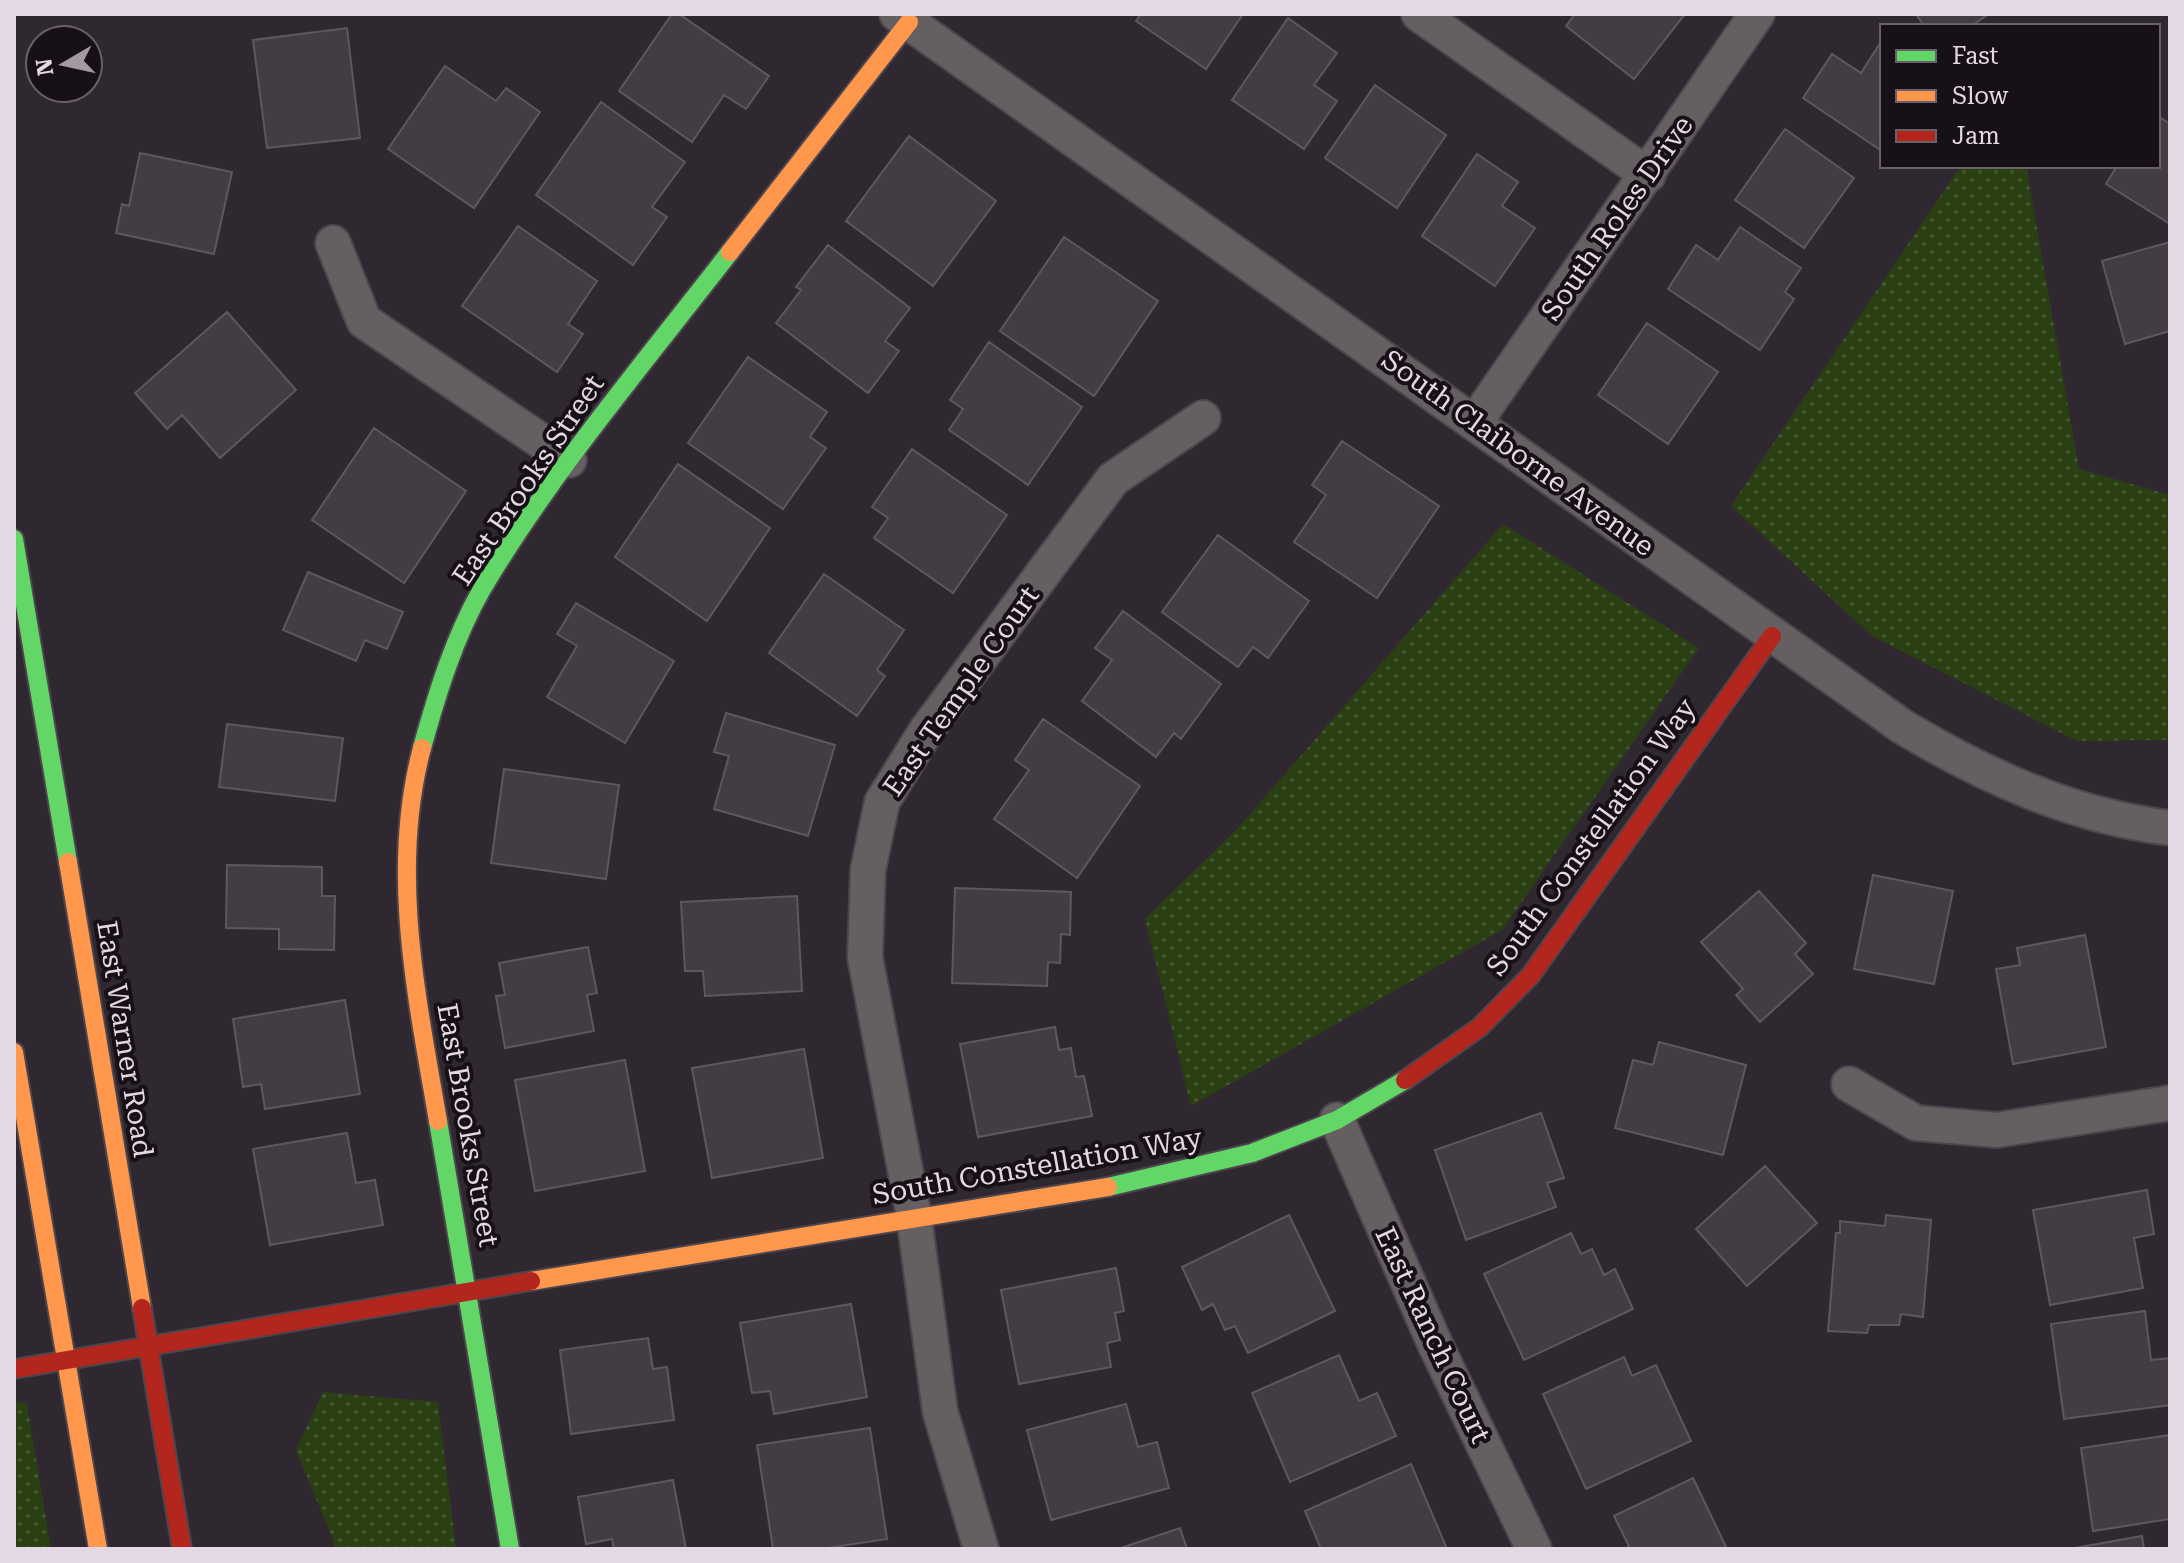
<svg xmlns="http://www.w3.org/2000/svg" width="2184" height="1563" viewBox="0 0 2184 1563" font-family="'Roboto Serif',serif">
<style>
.park{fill:url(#park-dots)}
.building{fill:#433d43;stroke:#5f575f;stroke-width:2}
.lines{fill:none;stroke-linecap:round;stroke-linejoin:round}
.street-casing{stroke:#4c454c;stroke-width:38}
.fast-casing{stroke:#4c454c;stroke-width:22}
.slow-casing{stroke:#4c454c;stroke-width:22}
.jam-casing{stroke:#4c454c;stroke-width:22}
.street{stroke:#655f62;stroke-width:34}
.fast{stroke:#63d668;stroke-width:18}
.slow{stroke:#ff974d;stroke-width:18}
.jam{stroke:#b3261e;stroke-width:18}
.labels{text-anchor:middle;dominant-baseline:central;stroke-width:8;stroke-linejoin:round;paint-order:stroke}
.street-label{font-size:28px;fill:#e3d8e3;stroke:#171017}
</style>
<defs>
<pattern id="park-dots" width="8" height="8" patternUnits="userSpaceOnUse" patternTransform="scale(2)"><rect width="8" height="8" fill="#2a4013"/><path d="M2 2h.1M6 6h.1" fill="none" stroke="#495b35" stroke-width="1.8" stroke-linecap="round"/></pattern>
</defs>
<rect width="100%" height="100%" fill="#302830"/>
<path class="park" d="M1961 166H2026L2079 469 2170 495V740L2077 741 1872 636 1731 506Z
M1503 524 1699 648 1502 930 1191 1106 1145 919 1237 829Z
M323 1392 438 1402 456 1549H334V1542L296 1450Z
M14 1401 27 1404 51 1549H14Z"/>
<path class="building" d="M672 14H679L769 76 746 109 724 95 692 142 619 91Z
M1141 14H1243L1206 69 1136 21Z
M1575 14H1685L1634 79 1566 26Z
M1916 14H1989L1971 26H1924Z
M1288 18 1337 53 1314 85 1337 101 1304 149 1232 100Z
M347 28 360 138 267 148 253 40Z
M1879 45 1882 47V151L1803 98 1832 54 1861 73Z
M445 66 496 101 506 88 540 112 474 208 388 149Z
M1375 85 1446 135 1397 208 1325 158Z
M601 102 685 162 652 207 667 217 633 265 536 195Z
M2158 116 2170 124V224L2106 184 2117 166H2158Z
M1785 129 1854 178 1804 248 1735 200Z
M909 136 996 201 933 286 846 221Z
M140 153 232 172 214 254 116 233 122 204 129 206Z
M1477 154 1518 182 1502 206 1535 228 1495 286 1422 236Z
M518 226 597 281 568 324 583 334 557 372 462 306Z
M1740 227 1801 268 1785 292 1794 299 1760 350 1668 289 1696 245 1718 260Z
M1064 237 1158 301 1094 396 1000 331Z
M2170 242V331L2125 344 2102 261Z
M828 245 910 308 885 341 899 351 868 393 776 323 801 290 796 287Z
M227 312 296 390 220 458 182 415 167 429 135 393Z
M1647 323 1718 372 1668 444 1598 395Z
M989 342 1082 407 1028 485 949 430 963 409 950 400Z
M748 357 827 412 810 437 826 448 783 509 688 443Z
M374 428 466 491 404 583 312 520Z
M1342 441 1439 506 1377 598 1294 542 1326 495 1312 485Z
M912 449 1007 515 953 593 874 538 888 518 872 507Z
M678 464 770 528 707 621 615 557Z
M1218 535 1309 601 1268 658 1253 647 1238 667 1162 612Z
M308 572 403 612 387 649 365 640 356 661 283 630Z
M824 574 904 630 877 670 885 676 857 716 769 653Z
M576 603 674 661 625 743 547 697 577 646 557 634Z
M1123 611 1221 684 1181 739 1174 733 1156 757 1082 701 1112 660 1095 648Z
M726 713 835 745 808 836 714 809 729 756 714 752Z
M1043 719 1140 786 1077 878 994 819 1029 770 1015 760Z
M227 724 343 738 335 801 219 787Z
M504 769 619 785 606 879 491 863Z
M227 865 322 867V896H335L334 950 279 949V929L226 928Z
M1873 875 1953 891 1934 984 1854 969Z
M955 888 1071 892 1070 935 1061 934 1060 963 1048 962 1047 986 952 983Z
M1759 891 1806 943 1795 954 1813 974 1760 1022 1736 995 1743 989 1701 942Z
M797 896 802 991 705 996 703 971H685L681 902Z
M2085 935 2106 1047 2013 1064 1996 969 2020 965 2017 948Z
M588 947 597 993 587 995 594 1031 505 1048 496 996 505 995 499 963Z
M345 1000 360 1094 265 1109 261 1084 243 1087 233 1019Z
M1055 1027 1059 1050 1071 1048 1076 1077 1084 1076 1092 1116 978 1137 960 1044Z
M1659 1042 1746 1065 1723 1155 1615 1128 1633 1060 1653 1065Z
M804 1049 823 1158 712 1178 692 1068Z
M625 1060 645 1171 535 1191 515 1080Z
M1541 1113 1564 1178 1547 1183 1556 1207 1466 1240 1435 1150Z
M347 1133 356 1183 375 1180 383 1225 270 1245 253 1149Z
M1765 1166 1817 1223 1747 1286 1696 1229Z
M2147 1190 2154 1234 2134 1238 2143 1288 2050 1305 2033 1210Z
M1289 1215 1335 1311 1248 1353 1235 1326 1225 1330 1213 1304 1202 1310 1182 1267Z
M1886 1215 1931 1220 1923 1317 1901 1314 1899 1325H1869L1867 1333 1828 1331 1836 1233H1840V1221L1885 1226Z
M1571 1233 1581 1254 1592 1249 1604 1275 1615 1269 1633 1309 1524 1360 1484 1274Z
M1116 1268 1124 1311 1115 1313 1120 1340 1107 1343 1111 1367 1019 1384 1001 1290Z
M851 1304 867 1397 774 1414 770 1391 752 1393 740 1323Z
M2145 1311 2151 1360 2170 1358V1405L2064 1419 2051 1324Z
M648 1338 653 1369 667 1367 674 1420 571 1434 560 1350Z
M1339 1355 1359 1401 1377 1393 1396 1436 1290 1482 1252 1393Z
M1624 1357 1632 1376 1656 1365 1691 1441 1586 1489 1543 1394Z
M1126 1404 1138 1447 1157 1442 1169 1488 1051 1520 1027 1430Z
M870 1428 887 1539 821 1549H773L757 1445Z
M2170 1435V1519L2093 1531 2081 1448Z
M1411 1464 1447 1549H1321L1305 1511Z
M1693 1478 1727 1549H1624L1629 1546 1614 1516Z
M673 1480 686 1549H614L612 1539 586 1544 578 1497Z
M1180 1528 1187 1549H1118Z
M2142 1536 2144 1549H2069Z"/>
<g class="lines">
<defs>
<path id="street" d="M897 14 1903 727C1987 777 2072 816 2170 828
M1419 14 1648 175
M333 243 364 321 569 460
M1475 422 1757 14
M1849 1084 1916 1123 1997 1130 2170 1103
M1337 1120 1435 1344 1534 1549
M981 1549 940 1411 914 1217 865 957 868 870 882 802 926 731 1113 479 1203 418"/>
<path id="fast" d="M14 539 68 862
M422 748C437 694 454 638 482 589 553 470 645 362 730 252
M438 1121 510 1549
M1108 1187 1252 1153 1337 1120 1405 1080"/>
<path id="slow" d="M730 252 909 22
M422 748C389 871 417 998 438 1121
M68 862 142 1308
M14 1052 98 1549
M531 1281 1108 1187"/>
<path id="jam" d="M1405 1080 1480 1027 1531 975 1772 636
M142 1308 182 1549
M14 1369 531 1281"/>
</defs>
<use href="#street" class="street-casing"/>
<use href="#fast" class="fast-casing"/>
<use href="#slow" class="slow-casing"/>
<use href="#jam" class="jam-casing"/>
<use href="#street" class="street"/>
<use href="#fast" class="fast"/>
<use href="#slow" class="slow"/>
<use href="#jam" class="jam"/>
</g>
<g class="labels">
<g class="street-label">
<text transform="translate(1617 218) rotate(-55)">South Roles Drive</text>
<text transform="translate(1518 453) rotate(36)">South Claiborne Avenue</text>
<text transform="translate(528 480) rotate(-56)">East Brooks Street</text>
<text transform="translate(961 691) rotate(-55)">East Temple Court</text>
<text transform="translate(1591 837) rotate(-54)">South Constellation Way</text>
<text transform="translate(125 1039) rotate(81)">East Warner Road</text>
<text transform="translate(468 1125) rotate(80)">East Brooks Street</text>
<text transform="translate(1037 1166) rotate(-10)">South Constellation Way</text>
<text transform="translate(1433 1335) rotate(65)">East Ranch Court</text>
</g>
</g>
<rect width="2184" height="1563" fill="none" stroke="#e3d8e3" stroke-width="32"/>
<rect x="1880" y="24" width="280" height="144" fill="#171017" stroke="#696069" stroke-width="2"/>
<rect x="1896" y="50" width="40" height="12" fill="#63d668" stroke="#696069" stroke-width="2"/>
<text x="1952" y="64" font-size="24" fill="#e3d8e3">Fast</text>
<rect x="1896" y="90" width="40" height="12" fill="#ff974d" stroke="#696069" stroke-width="2"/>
<text x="1952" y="104" font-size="24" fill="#e3d8e3">Slow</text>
<rect x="1896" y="130" width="40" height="12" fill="#b3261e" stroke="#696069" stroke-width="2"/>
<text x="1952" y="144" font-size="24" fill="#e3d8e3">Jam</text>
<g transform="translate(64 64) rotate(261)"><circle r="38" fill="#171017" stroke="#696069" stroke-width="2"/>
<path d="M0-6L14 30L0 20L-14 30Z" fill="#a49aa4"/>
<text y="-12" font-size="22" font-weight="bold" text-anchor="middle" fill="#e3d8e3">N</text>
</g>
</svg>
